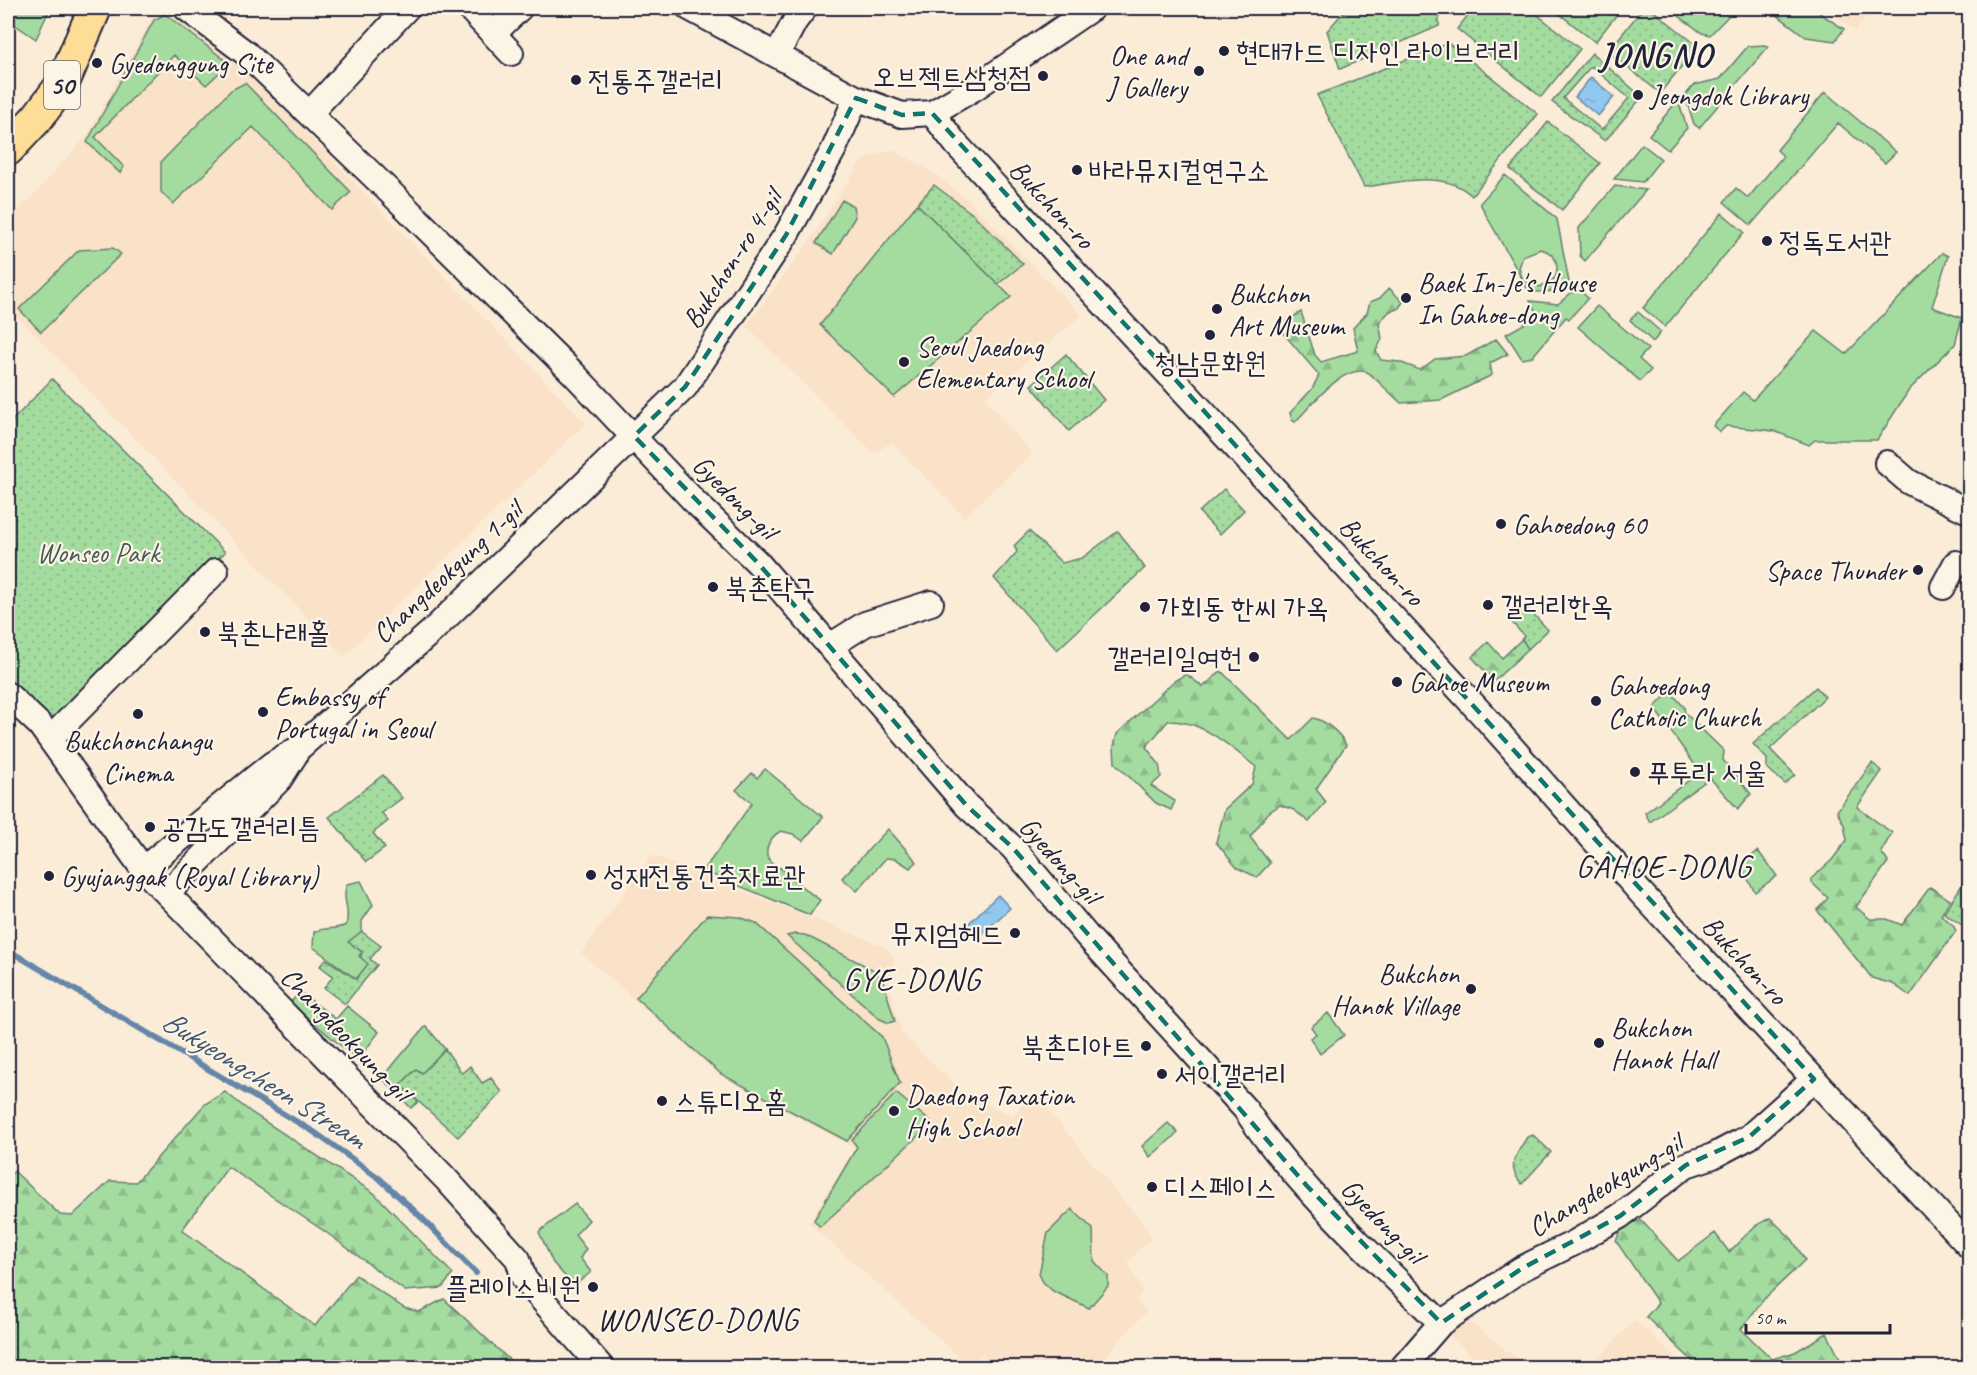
<svg xmlns="http://www.w3.org/2000/svg" width="1977" height="1375" viewBox="0 0 1977 1375" font-family="Caveat,'Poor Story',sans-serif">
<style>
.built{fill:#fae2c9}
.grass{fill:url(#grass-dots);stroke:#637f6e;stroke-width:1.5;fill-rule:evenodd}
.forest{fill:url(#forest-firs);stroke:#637f6e;stroke-width:1.5}
.garden{fill:#a4dca0;stroke:#637f6e;stroke-width:1.5;fill-rule:evenodd}
.water{fill:url(#water-ripples);stroke:#6586a8;stroke-width:1.5}
.lines{fill:none;stroke-linecap:round;stroke-linejoin:round}
.stream{stroke:#6586a8;stroke-width:6}
.minor-casing{stroke:#22223b;stroke-width:28}
.major-casing{stroke:#22223b;stroke-width:36}
.minor{stroke:#fcf5e5;stroke-width:24}
.major{stroke:#fedd96;stroke-width:32}
.marked{fill:none;stroke:#0f766e;stroke-width:4.5;stroke-dasharray:12 8;stroke-linejoin:round}
.poi-dot{fill:#22223b;stroke:#fcf5e5;stroke-width:2}
.labels{text-anchor:middle;dominant-baseline:central;stroke-width:4.5;stroke-linejoin:round;paint-order:stroke}
.shield{fill:#fcf5e5;stroke:#63616e;stroke-width:1.5}
.shield-label{font-size:27px;font-weight:bold;fill:#22223b}
.poi-label{font-size:28px;fill:#22223b;stroke:#fcf5e5;text-anchor:start}
.street-label{font-size:28px;fill:#22223b;stroke:#fcf5e5}
.park-label{font-size:28px;fill:#495a59;stroke:#fcf5e5}
.water-label{font-size:30px;font-style:italic;fill:#435471;stroke:#fcf5e5}
.quarter-label{font-size:32px;letter-spacing:1.5px;fill:#22223b;stroke:#fcf5e5}
.district-label{font-size:34px;font-weight:bold;letter-spacing:1.5px;fill:#22223b;stroke:#fcf5e5}
</style>
<defs>
<pattern id="grass-dots" width="8" height="8" patternUnits="userSpaceOnUse" patternTransform="scale(1.5)"><rect width="8" height="8" fill="#a4dca0"/><path d="M2 2h.1M6 6h.1" fill="none" stroke="#8dbc8b" stroke-width="1.8" stroke-linecap="round"/></pattern>
<pattern id="forest-firs" width="22" height="20" patternUnits="userSpaceOnUse" patternTransform="scale(1.5)"><rect width="22" height="20" fill="#a4dca0"/><path d="M5 1l3.5 6h-7zM16 11l3.5 6h-7z" fill="#8dbc8b"/></pattern>
<pattern id="water-ripples" width="26" height="14" patternUnits="userSpaceOnUse" patternTransform="scale(1.5)"><rect width="26" height="14" fill="#91c8f0"/><path d="M2 4q2-2 4 0t4 0M15 11q2-2 4 0t4 0" fill="none" stroke="#7daccf"/></pattern>
</defs>
<rect width="100%" height="100%" fill="#fbecd8"/>
<filter id="ink" filterUnits="userSpaceOnUse"><feTurbulence type="fractalNoise" baseFrequency=".0167" numOctaves="2"/><feDisplacementMap in="SourceGraphic" scale="12" xChannelSelector="R" yChannelSelector="G"/><feConvolveMatrix kernelMatrix="1 2 1 2 8 2 1 2 1" color-interpolation-filters="sRGB"/></filter>
<g filter="url(#ink)">
<path class="built" d="M1821 8H1875L1855 30Z
M166 10 254 78 586 423 344 656 8 307V222L86 137 152 18Z
M892 149 936 174 970 202 1082 315 985 398 1033 454 964 517 892 443 873 453 746 326 808 243 861 161Z
M652 855 884 946 894 957 890 988 902 1034 964 1093 981 1102 1012 1115 1024 1103 1033 1101 1046 1107 1153 1236 1128 1262 1143 1292 1136 1301 1147 1311 1095 1367H993L981 1355 969 1366 809 1223 854 1148 721 1076 581 953Z
M1460 1314 1508 1352 1530 1367H1483L1443 1329Z
M1635 1320 1687 1367H1589Z"/>
<path class="grass" d="M1347 8H1439V26L1340 69 1327 31Z
M1474 8H1529L1580 49 1541 97 1457 29Z
M1552 8H1622L1595 42Z
M1643 8H1650L1698 46 1660 93 1608 52Z
M1448 43 1538 114 1472 196C1445 169 1398 183 1364 187L1317 95Z
M1592 53 1642 97 1605 141 1552 102ZM1591 66 1629 98 1602 130 1563 98Z
M1548 122 1600 163 1562 210 1510 169Z
M934 185 974 215 1023 264 998 284 917 204Z
M1066 354 1104 400 1069 431 1031 385Z
M52 379 225 552 56 724 8 678V425Z
M1224 489 1244 510 1220 534 1199 512Z
M1029 531 1062 563 1082 558 1118 531 1145 568 1057 650 994 578 1017 552 1014 546Z
M1526 606 1548 630 1528 649 1522 639 1524 636 1510 620Z
M1816 687 1825 697 1770 749 1795 775 1785 784 1767 768V759L1753 744Z
M383 775 402 798 382 813 388 821 373 833 385 848 366 862 329 817Z
M1969 874V914L1962 925 1944 913Z
M361 931 381 946 370 959 377 965 345 1004 324 988 333 976 320 966 326 959 356 979 362 952 348 942Z
M445 1049 462 1073 470 1066 482 1083 491 1078 502 1092 458 1137 400 1085 416 1069 422 1073Z
M1533 1135 1551 1152 1522 1184C1505 1166 1516 1156 1527 1137Z"/>
<path class="forest" d="M1389 288 1403 302 1398 309 1390 311 1379 322 1382 339 1376 351 1381 360 1399 362 1420 370 1435 359 1466 356 1496 339 1508 354 1490 363 1492 375 1441 400 1401 403 1369 373C1345 361 1311 406 1295 422L1292 420 1290 413 1312 389 1319 375 1278 327 1301 312 1315 355 1321 362 1358 351 1353 328 1367 313 1370 302 1380 298Z
M1522 639 1528 649 1494 681 1472 657 1488 642 1502 658Z
M1221 671 1291 740 1313 718C1325 720 1341 734 1346 745L1316 789 1326 802 1309 822 1294 810 1280 805 1268 813 1250 837 1270 863 1257 877 1237 868 1216 842 1225 809 1252 784 1256 767C1230 747 1203 720 1168 721L1146 747 1159 764 1161 777 1151 786 1175 801 1171 810 1156 803 1115 763 1114 746 1117 734 1174 681 1186 674 1203 687Z
M1872 763 1882 771 1857 807 1892 833 1881 852 1888 862 1856 907 1870 919H1887L1902 925 1930 887 1950 900 1941 915 1953 925 1956 931 1910 996 1893 984 1872 978 1817 910 1828 898 1812 883V878L1832 860 1847 840 1844 825 1837 811Z
M225 1092 252 1113 374 1193 453 1274 442 1288 405 1291 327 1233 228 1167 182 1230 315 1326 356 1275 404 1308 419 1312 444 1299 517 1367H8V1178L14 1171 60 1215 72 1216 110 1181 136 1182 205 1104Z
M1770 1218 1792 1239 1805 1260 1764 1299 1741 1329 1772 1359 1795 1352 1827 1333 1840 1359 1836 1367H1699L1646 1317 1658 1303 1616 1241 1623 1226 1641 1220 1678 1261 1715 1233 1729 1252 1755 1226Z"/>
<path class="garden" d="M8 8H50L36 39 11 22Z
M1668 8H1736L1710 35 1702 33Z
M1768 8H1812L1844 29 1835 41 1806 37Z
M165 14 225 60 219 73 206 85 174 55 95 137 124 167 120 173 87 142 154 20Z
M1765 45 1768 47 1699 128 1694 124 1685 96 1694 85 1720 79 1748 46Z
M245 83 351 192 332 210 253 127 173 204 161 192V162L231 90Z
M1825 92 1896 152 1885 163 1838 123 1751 225 1724 202 1736 188 1748 198 1783 156 1777 150Z
M1678 100 1687 128 1668 150 1649 135Z
M1642 144 1661 159 1643 182 1614 179Z
M1505 175 1557 219 1569 282 1561 291 1535 292 1527 288 1486 215 1480 203ZM1540 249C1555 252 1560 264 1555 278L1540 287 1523 280 1519 268 1523 256Z
M1615 186 1646 190 1585 261 1580 256 1579 228Z
M842 200 853 206 855 217 833 254 816 243Z
M917 204 1011 297 894 397 820 325Z
M1722 213 1744 232 1665 327 1643 308Z
M113 248 121 254 41 332 19 309 79 250Z
M1942 253 1948 256 1932 307 1962 318 1955 344 1909 390 1877 440H1815L1809 445 1774 431 1726 426 1720 432 1713 426 1743 392 1753 400 1816 331 1846 354Z
M1577 288 1588 298 1569 319 1566 317 1532 357 1522 359 1506 334 1538 316 1530 301 1558 304Z
M1597 306 1648 349 1639 359 1651 370 1640 381 1578 327Z
M1638 312 1661 332 1653 342 1630 320Z
M1670 691 1684 707 1685 713 1724 751 1723 760 1751 794 1738 809 1710 778 1650 822 1645 813 1700 772 1654 708Z
M765 769 823 817 803 841 793 834 781 831C771 836 761 851 771 862 775 867 783 868 787 873 796 884 808 891 820 900L810 915 703 871 752 803 736 790 752 773 757 778Z
M888 829 917 862 910 868 896 859 886 858 857 891 842 878Z
M1758 851 1777 876 1755 892 1740 865Z
M361 881 373 905 362 921V931L348 942 362 952 359 956 368 964 356 979 313 947 314 932C326 926 334 931 346 925 351 910 341 899 347 884Z
M707 915 739 917 756 923 882 1037 900 1083 847 1141 721 1074 636 998Z
M795 934 805 935 874 970 883 981 895 1021 889 1023 880 1019 787 936Z
M300 992 336 1019 347 1006 379 1032 358 1060 290 1003Z
M1328 1013 1344 1035 1320 1054 1310 1038 1316 1034 1311 1027Z
M426 1026 445 1049 422 1073 416 1069 400 1085 418 1102 411 1108 382 1078Z
M896 1093 932 1123 820 1227 814 1220 857 1147 852 1140Z
M1168 1123 1178 1133 1150 1157 1142 1146Z
M575 1204 589 1220 575 1235 586 1249 580 1258 591 1272 574 1286 553 1263 539 1232Z
M1072 1209 1093 1229 1094 1261 1108 1276V1286L1089 1308 1053 1291 1043 1282 1039 1274 1048 1233Z"/>
<path class="water" d="M1591 77 1614 97 1598 116 1575 97Z
M998 895 1010 908 979 937 968 924Z"/>
<g class="lines">
<path class="stream" d="M8 950 314 1132 379 1178 422 1218 476 1273"/>
<defs>
<path id="minor" d="M186 8 247 54 391 193 574 374 695 502 758 563 967 806 1013 848 1087 936 1245 1109C1296 1186 1375 1258 1441 1323
M469 8 511 53
M689 8 856 98 902 115 932 113 956 144 1482 714 1641 893 1970 1247
M494 33 520 8
M777 55 795 21 805 8
M932 113 973 89 1092 8
M309 114 407 8
M1887 463 1909 482 1970 512
M1943 587 1956 563
M830 646 865 624 931 603
M8 695 40 725 143 869 445 1178 518 1259 524 1279 602 1368
M50 739 216 571
M143 869 272 764 299 748 431 632 685 387 786 235 834 149 856 98
M167 893 279 780 295 755
M1402 1368 1441 1323 1521 1269 1574 1243 1620 1216 1686 1165 1713 1156 1749 1137 1814 1079"/>
<path id="major" d="M8 149 37 118 62 85 95 8"/>
</defs>
<use href="#minor" class="minor-casing"/>
<use href="#major" class="major-casing"/>
<use href="#minor" class="minor"/>
<use href="#major" class="major"/>
</g>
</g>
<path class="marked" d="M856 98 902 115 932 113 1814 1079 1749 1137 1686 1165 1620 1216 1521 1269 1441 1323 1307 1186 1013 848 967 806 758 563 634 436 685 387 786 235Z"/>
<g class="poi-dot">
<circle cx="1224" cy="51" r="6"/>
<circle cx="97" cy="63" r="6"/>
<circle cx="1199" cy="71" r="6"/>
<circle cx="1043" cy="76" r="6"/>
<circle cx="576" cy="80" r="6"/>
<circle cx="1638" cy="95" r="6"/>
<circle cx="1077" cy="170" r="6"/>
<circle cx="1767" cy="241" r="6"/>
<circle cx="1406" cy="298" r="6"/>
<circle cx="1217" cy="309" r="6"/>
<circle cx="1210" cy="335" r="6"/>
<circle cx="904" cy="362" r="6"/>
<circle cx="1501" cy="524" r="6"/>
<circle cx="1918" cy="570" r="6"/>
<circle cx="713" cy="587" r="6"/>
<circle cx="1488" cy="605" r="6"/>
<circle cx="1145" cy="607" r="6"/>
<circle cx="205" cy="632" r="6"/>
<circle cx="1254" cy="657" r="6"/>
<circle cx="1397" cy="682" r="6"/>
<circle cx="1596" cy="701" r="6"/>
<circle cx="263" cy="712" r="6"/>
<circle cx="138" cy="714" r="6"/>
<circle cx="1635" cy="772" r="6"/>
<circle cx="150" cy="827" r="6"/>
<circle cx="591" cy="875" r="6"/>
<circle cx="49" cy="876" r="6"/>
<circle cx="1015" cy="933" r="6"/>
<circle cx="1471" cy="989" r="6"/>
<circle cx="1599" cy="1043" r="6"/>
<circle cx="1146" cy="1046" r="6"/>
<circle cx="1162" cy="1074" r="6"/>
<circle cx="662" cy="1101" r="6"/>
<circle cx="894" cy="1111" r="6"/>
<circle cx="1152" cy="1187" r="6"/>
<circle cx="593" cy="1287" r="6"/>
</g>
<g class="labels">
<rect class="shield" x="44" y="61" width="36" height="48" rx="4.5"/>
<g class="shield-label">
<text x="62" y="85">50</text>
</g>
<g class="poi-label">
<text x="1236" y="51">현대카드 디자인 라이브러리</text>
<text x="1187" y="55" text-anchor="end">One and<tspan x="1187" dy="32">J Gallery</tspan></text>
<text x="109" y="63">Gyedonggung Site</text>
<text x="1031" y="76" text-anchor="end">오브젝트삼청점</text>
<text x="588" y="80">전통주갤러리</text>
<text x="1650" y="95">Jeongdok Library</text>
<text x="1089" y="170">바라뮤지컬연구소</text>
<text x="1779" y="241">정독도서관</text>
<text x="1418" y="282">Baek In-Je's House<tspan x="1418" dy="32">In Gahoe-dong</tspan></text>
<text x="1229" y="293">Bukchon<tspan x="1229" dy="32">Art Museum</tspan></text>
<text x="916" y="346">Seoul Jaedong<tspan x="916" dy="32">Elementary School</tspan></text>
<text x="1210" y="362" text-anchor="middle">청남문화원</text>
<text x="1513" y="524">Gahoedong 60</text>
<text x="1906" y="570" text-anchor="end">Space Thunder</text>
<text x="725" y="587">북촌탁구</text>
<text x="1500" y="605">갤러리한옥</text>
<text x="1157" y="607">가회동 한씨 가옥</text>
<text x="217" y="632">북촌나래홀</text>
<text x="1242" y="657" text-anchor="end">갤러리일여헌</text>
<text x="1409" y="682">Gahoe Museum</text>
<text x="1608" y="685">Gahoedong<tspan x="1608" dy="32">Catholic Church</tspan></text>
<text x="275" y="696">Embassy of<tspan x="275" dy="32">Portugal in Seoul</tspan></text>
<text x="138" y="740" text-anchor="middle">Bukchonchangu<tspan x="138" dy="32">Cinema</tspan></text>
<text x="1647" y="772">푸투라 서울</text>
<text x="162" y="827">공감도갤러리틈</text>
<text x="603" y="875">성재전통건축자료관</text>
<text x="61" y="876">Gyujanggak (Royal Library)</text>
<text x="1003" y="933" text-anchor="end">뮤지엄헤드</text>
<text x="1459" y="973" text-anchor="end">Bukchon<tspan x="1459" dy="32">Hanok Village</tspan></text>
<text x="1611" y="1027">Bukchon<tspan x="1611" dy="32">Hanok Hall</tspan></text>
<text x="1134" y="1046" text-anchor="end">북촌디아트</text>
<text x="1174" y="1074">서이갤러리</text>
<text x="906" y="1095">Daedong Taxation<tspan x="906" dy="32">High School</tspan></text>
<text x="674" y="1101">스튜디오홈</text>
<text x="1164" y="1187">디스페이스</text>
<text x="581" y="1287" text-anchor="end">플레이스비원</text>
</g>
<g class="street-label">
<text transform="translate(1052 204) rotate(47)">Bukchon-ro</text>
<text transform="translate(732 259) rotate(-57)">Bukchon-ro 4-gil</text>
<text transform="translate(735 497) rotate(45)">Gyedong-gil</text>
<text transform="translate(1382 561) rotate(47)">Bukchon-ro</text>
<text transform="translate(447 572) rotate(-43)">Changdeokgung 1-gil</text>
<text transform="translate(1060 860) rotate(48)">Gyedong-gil</text>
<text transform="translate(1745 960) rotate(47)">Bukchon-ro</text>
<text transform="translate(346 1034) rotate(46)">Changdeokgung-gil</text>
<text transform="translate(1605 1185) rotate(-31)">Changdeokgung-gil</text>
<text transform="translate(1383 1221) rotate(46)">Gyedong-gil</text>
</g>
<g class="park-label">
<text x="98" y="552">Wonseo Park</text>
</g>
<g class="water-label">
<text transform="translate(264 1079) rotate(32)">Bukyeongcheon Stream</text>
</g>
<g class="quarter-label">
<text x="1664" y="866">GAHOE-DONG</text>
<text x="912" y="979">GYE-DONG</text>
<text x="698" y="1319">WONSEO-DONG</text>
</g>
<g class="district-label">
<text x="1656" y="54">JONGNO</text>
</g>
</g>
<rect width="1977" height="1375" fill="none" stroke="#fcf5e5" stroke-width="30"/>
<rect x="15" y="15" width="1947" height="1345" fill="none" stroke="#22223b" stroke-width="2" filter="url(#ink)"/>
<path d="M1746 1324v9h144v-9" fill="none" stroke="#22223b" stroke-width="3"/>
<text x="1755" y="1324" font-size="18" fill="#22223b" stroke="#fcf5e5" stroke-width="4.5" paint-order="stroke">50 m</text>
</svg>
